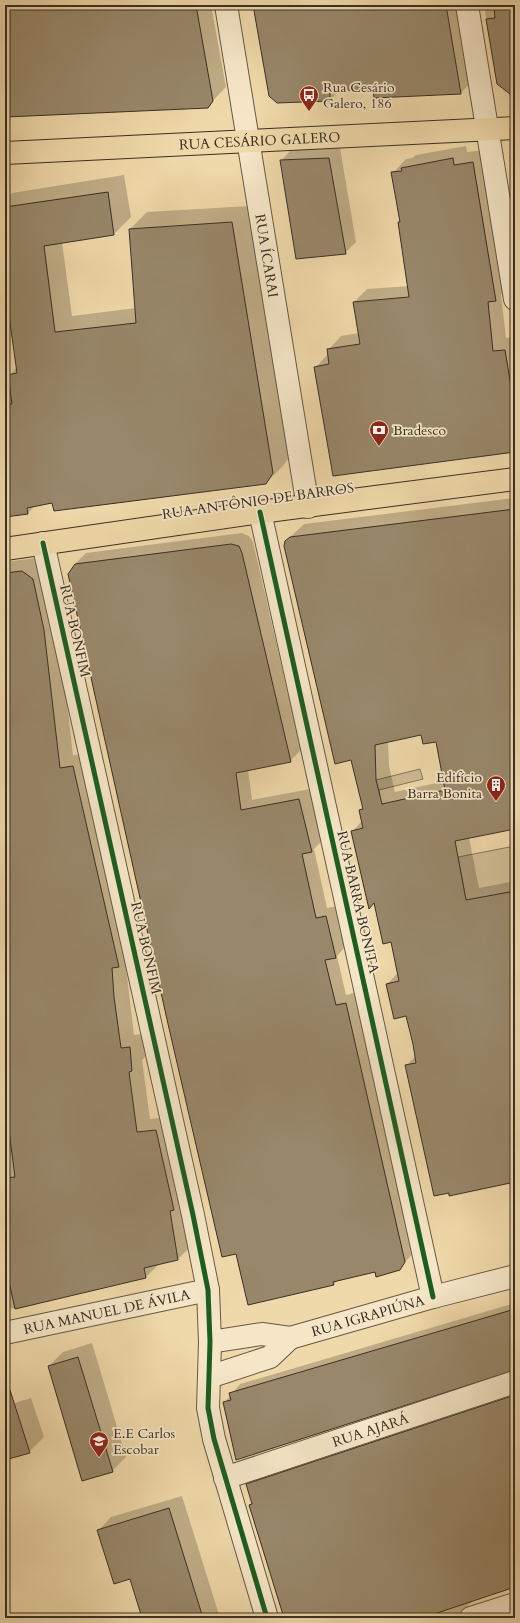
<svg xmlns="http://www.w3.org/2000/svg" width="520" height="1623" viewBox="0 0 520 1623" font-family="Cardo,serif">
<style>
.green{fill:#d0bb93;stroke:#85755c}
.shadow{fill:#0003;fill-rule:evenodd}
.building{fill:#98876a;stroke:#3a2f25;fill-rule:evenodd}
.lines{fill:none;stroke-linecap:round;stroke-linejoin:round}
.minor-casing{stroke:#675946;stroke-width:24}
.major-casing{stroke:#3a2f25;stroke-width:24}
.minor{stroke:#f5e6c7;stroke-width:22}
.major{stroke:#efd8a9;stroke-width:22}
.cycleway-casing{stroke:#f5e6c7;stroke-width:8}
.cycleway{stroke:#1b5e20;stroke-width:5}
.labels{text-anchor:middle;dominant-baseline:central;stroke-width:3.5;stroke-linejoin:round;paint-order:stroke}
.poi-label{font-size:14px;fill:#3a2f25;stroke:#f5e6c7;text-anchor:start}
.street-label{font-size:14px;fill:#3a2f25;stroke:#f5e6c7}
</style>
<rect width="100%" height="100%" fill="#efd8a9"/>
<filter id="stains"><feTurbulence type="fractalNoise" baseFrequency=".005" numOctaves="4"/><feColorMatrix values="0 0 0 0 .2 0 0 0 0 .09 0 0 0 0 .02 0 0 0 .5 -.17"/></filter>
<radialGradient id="worn" r=".72"><stop offset=".6" stop-color="#630" stop-opacity="0"/><stop offset="1" stop-color="#630" stop-opacity=".3"/></radialGradient>
<path class="green" d="M420 769 423 779 379 790 380 796 367 791 378 788 376 780Z
M515 846V891L466 901 458 857Z"/>
<path class="shadow" d="M5 5H211L226 87 207 107 5 117Z
M254 5H458L471 82 461 93 375 97 374 88 340 90 330 100Z
M484 5H515V89L498 83Z
M466 146 467 152 486 150 509 287 501 294 506 338 515 337V450L316 367 328 354V350L341 336 359 333 354 302 367 289 409 286 399 223 401 221 393 173 406 159 412 158 416 155Z
M340 148 356 242 345 253 281 161 291 150Z
M515 150V190L509 156Z
M124 175 131 217 114 234 62 242 72 316 136 308 130 229 147 212 249 206 290 456 283 466 266 483 53 502 36 505 27 514 5 516V395L11 394 9 376 17 367 5 280V200L12 193Z
M515 498V828L469 838 479 888 515 881V1180L407 1065 416 1055 407 1015 387 984 398 973 392 941 375 901 352 832 362 821 360 810 363 807 351 759 286 541 304 524ZM422 733 437 740 445 781 395 792 389 766 388 741Z
M242 533 249 536 253 542 301 750 290 761 248 769 252 800 310 789 322 841 314 849 327 908 337 906 346 946 337 956 346 995 357 992 415 1251 399 1269 376 1271 339 1279 334 1284 75 564 86 553Z
M36 558 57 617 73 755 86 754 125 959 134 1035 143 1034 145 1057 142 1060 150 1119 169 1117 191 1246 178 1259 159 1264 146 1277 5 1310V562Z
M515 1303V1369L236 1459 224 1403 240 1384Z
M92 1343 126 1457 112 1471 49 1366 63 1352Z
M515 1389V1586L476 1599 468 1605V1612L473 1618H285L250 1505 253 1502 247 1485 257 1475Z
M31 1398 44 1437 29 1452 5 1459V1406Z
M182 1496 220 1618H143L131 1578 98 1531 111 1517Z"/>
<path class="building" d="M5 5H196L213 101 208 108 6 117Z
M253 5H446L461 94 374 98 373 89 330 91V101L277 103 269 96Z
M494 5H515V98L497 84 486 19 495 18Z
M329 158 346 254 296 259 280 160Z
M453 158 454 165 473 162 496 301 488 302 493 351 505 350 515 411V452L333 476 314 367 329 364 327 349 360 344 353 302 409 297 398 222H400L391 172 402 171 401 168Z
M108 192 114 235 44 246 55 332 136 323 129 229 232 222 273 473 266 484 54 511 52 503 27 508 28 514 5 517V404H12L8 375 17 373 5 287V207Z
M515 509V829L455 841 466 900 515 891V1182L449 1196V1193L434 1196 405 1065 416 1063 413 1044 406 1016 394 1019 386 984 399 981 391 942 383 944 374 903 369 909 351 831 363 828 359 810 363 809 351 760 335 764 284 546 285 541 290 537ZM421 735 423 744 436 742 445 790 382 804 376 780 375 745Z
M231 544 239 546 242 553 291 762 236 773 241 810 299 799 312 852 302 854 316 918 326 916 336 958 325 960 336 1005 346 1003 405 1262 400 1270 376 1277 375 1272 333 1282 334 1285 248 1305 236 1254 222 1257 168 1024 68 574 75 564Z
M22 571 33 579 44 630 60 768 73 766 119 967 112 968 114 997 121 1048 130 1047 132 1071 129 1072 137 1132 156 1130 174 1210 170 1211 178 1260 144 1268 146 1278 15 1309 5 1263V1178L15 1177 8 1124H5V573Z
M515 1309V1370L236 1460 223 1402 231 1400 229 1393Z
M78 1357 113 1472 82 1481 48 1366Z
M10 1390 30 1453 5 1460V1391Z
M515 1395V1587L422 1618H284L249 1505 252 1504 246 1484Z
M169 1508 203 1618H142L130 1579 114 1584 97 1530Z"/>
<g class="lines">
<defs>
<g id="minor">
<path id="s1" d="M226 5 308 507"/>
<path d="M467 5 515 299"/>
<path d="M260 512 433 1297"/>
<path d="M43 543 193 1215 208 1290 210 1342 208 1408 214 1439 267 1618"/>
<path id="s2" d="M5 1333 208 1290"/>
<path id="s3" d="M290 1338 433 1297 515 1276"/>
<path d="M209 1377 270 1357 290 1338 262 1334 210 1342"/>
<path id="s4" d="M225 1478 515 1382"/>
<path d="M471 1618 515 1604"/>
</g>
<g id="major">
<path id="s5" d="M5 153 515 128"/>
<path d="M5 549 260 512 515 479"/>
</g>
</defs>
<use href="#minor" class="minor-casing"/>
<use href="#major" class="major-casing"/>
<use href="#minor" class="minor"/>
<use href="#major" class="major"/>
<defs>
<path id="cycleway" d="M260 512 433 1297
M43 543 193 1215 208 1290 210 1342 208 1408 214 1439 267 1618"/>
</defs>
<use href="#cycleway" class="cycleway-casing"/>
<use href="#cycleway" class="cycleway"/>
</g>
<defs>
<symbol id="bus-pin" viewBox="-11 -11 22 30"><path d="M0 17L-7.5 6A9.5 9.5 0 1 1 7.5 6Z" fill="#8f2418" stroke="#f5e6c7"/><path d="M-5-6H5V4H4V6H2V4H-2V6H-4V4H-5ZM-3.5-4V0h7V-4ZM-3.5 1.2v1.5H-2V1.2ZM2 1.2v1.5H3.5V1.2Z" fill="#fff"/></symbol>
<symbol id="bank-pin" viewBox="-11 -11 22 30"><path d="M0 17L-7.5 6A9.5 9.5 0 1 1 7.5 6Z" fill="#8f2418" stroke="#f5e6c7"/><path d="M-6-4H6V4H-6ZM0-2.3a2.3 2.3 0 1 0 0 4.6a2.3 2.3 0 1 0 0-4.6Z" fill="#fff"/></symbol>
<symbol id="building-pin" viewBox="-11 -11 22 30"><path d="M0 17L-7.5 6A9.5 9.5 0 1 1 7.5 6Z" fill="#8f2418" stroke="#f5e6c7"/><path d="M-4-6H4V6H1V3H-1V6H-4ZM-2.5-4.3h1.7v1.8h-1.7ZM.8-4.3h1.7v1.8H.8ZM-2.5-1h1.7V.8h-1.7ZM.8-1h1.7V.8H.8Z" fill="#fff"/></symbol>
<symbol id="school-pin" viewBox="-11 -11 22 30"><path d="M0 17L-7.5 6A9.5 9.5 0 1 1 7.5 6Z" fill="#8f2418" stroke="#f5e6c7"/><path d="M0-5L7-2L0 1L-7-2ZM-4 1L0 2.5L4 1V4Q0 6-4 4Z" fill="#fff"/></symbol>
</defs>
<g fill-rule="evenodd">
<use href="#bus-pin" x="298" y="84" width="22" height="30"/>
<use href="#bank-pin" x="368" y="419" width="22" height="30"/>
<use href="#building-pin" x="485" y="774" width="22" height="30"/>
<use href="#school-pin" x="88" y="1430" width="22" height="30"/>
</g>
<g class="labels">
<g class="poi-label">
<text x="323" y="87">Rua Cesário<tspan x="323" dy="16">Galero, 186</tspan></text>
<text x="393" y="430">Bradesco</text>
<text x="482" y="777" text-anchor="end">Edifício<tspan x="482" dy="16">Barra Bonita</tspan></text>
<text x="113" y="1433">E.E Carlos<tspan x="113" dy="16">Escobar</tspan></text>
</g>
<g class="street-label">
<text stroke="none"><textPath href="#s5" startOffset="255">RUA CESÁRIO GALERO</textPath></text>
<text stroke="none"><textPath href="#s1" startOffset="254">RUA ÍCARAI</textPath></text>
<text transform="translate(258 501) rotate(-8)">RUA ANTÔNIO DE BARROS</text>
<text transform="translate(75 631) rotate(77)">RUA BONFIM</text>
<text transform="translate(358 902) rotate(77)">RUA BARRA BONITA</text>
<text transform="translate(146 948) rotate(77)">RUA BONFIM</text>
<text stroke="none"><textPath href="#s2" startOffset="104">RUA MANUEL DE ÁVILA</textPath></text>
<text stroke="none"><textPath href="#s3" startOffset="81">RUA IGRAPIÚNA</textPath></text>
<text stroke="none"><textPath href="#s4" startOffset="153">RUA AJARÁ</textPath></text>
</g>
</g>
<rect width="520" height="1623" fill="none" stroke="#efd8a9" stroke-width="20"/>
<rect x="6" y="6" width="508" height="1611" fill="none" stroke="#3a2f25" stroke-width="2"/>
<rect x="10" y="10" width="500" height="1603" fill="none" stroke="#3a2f25"/>
<rect width="100%" height="100%" filter="url(#stains)"/>
<rect width="100%" height="100%" fill="url(#worn)"/>
</svg>
